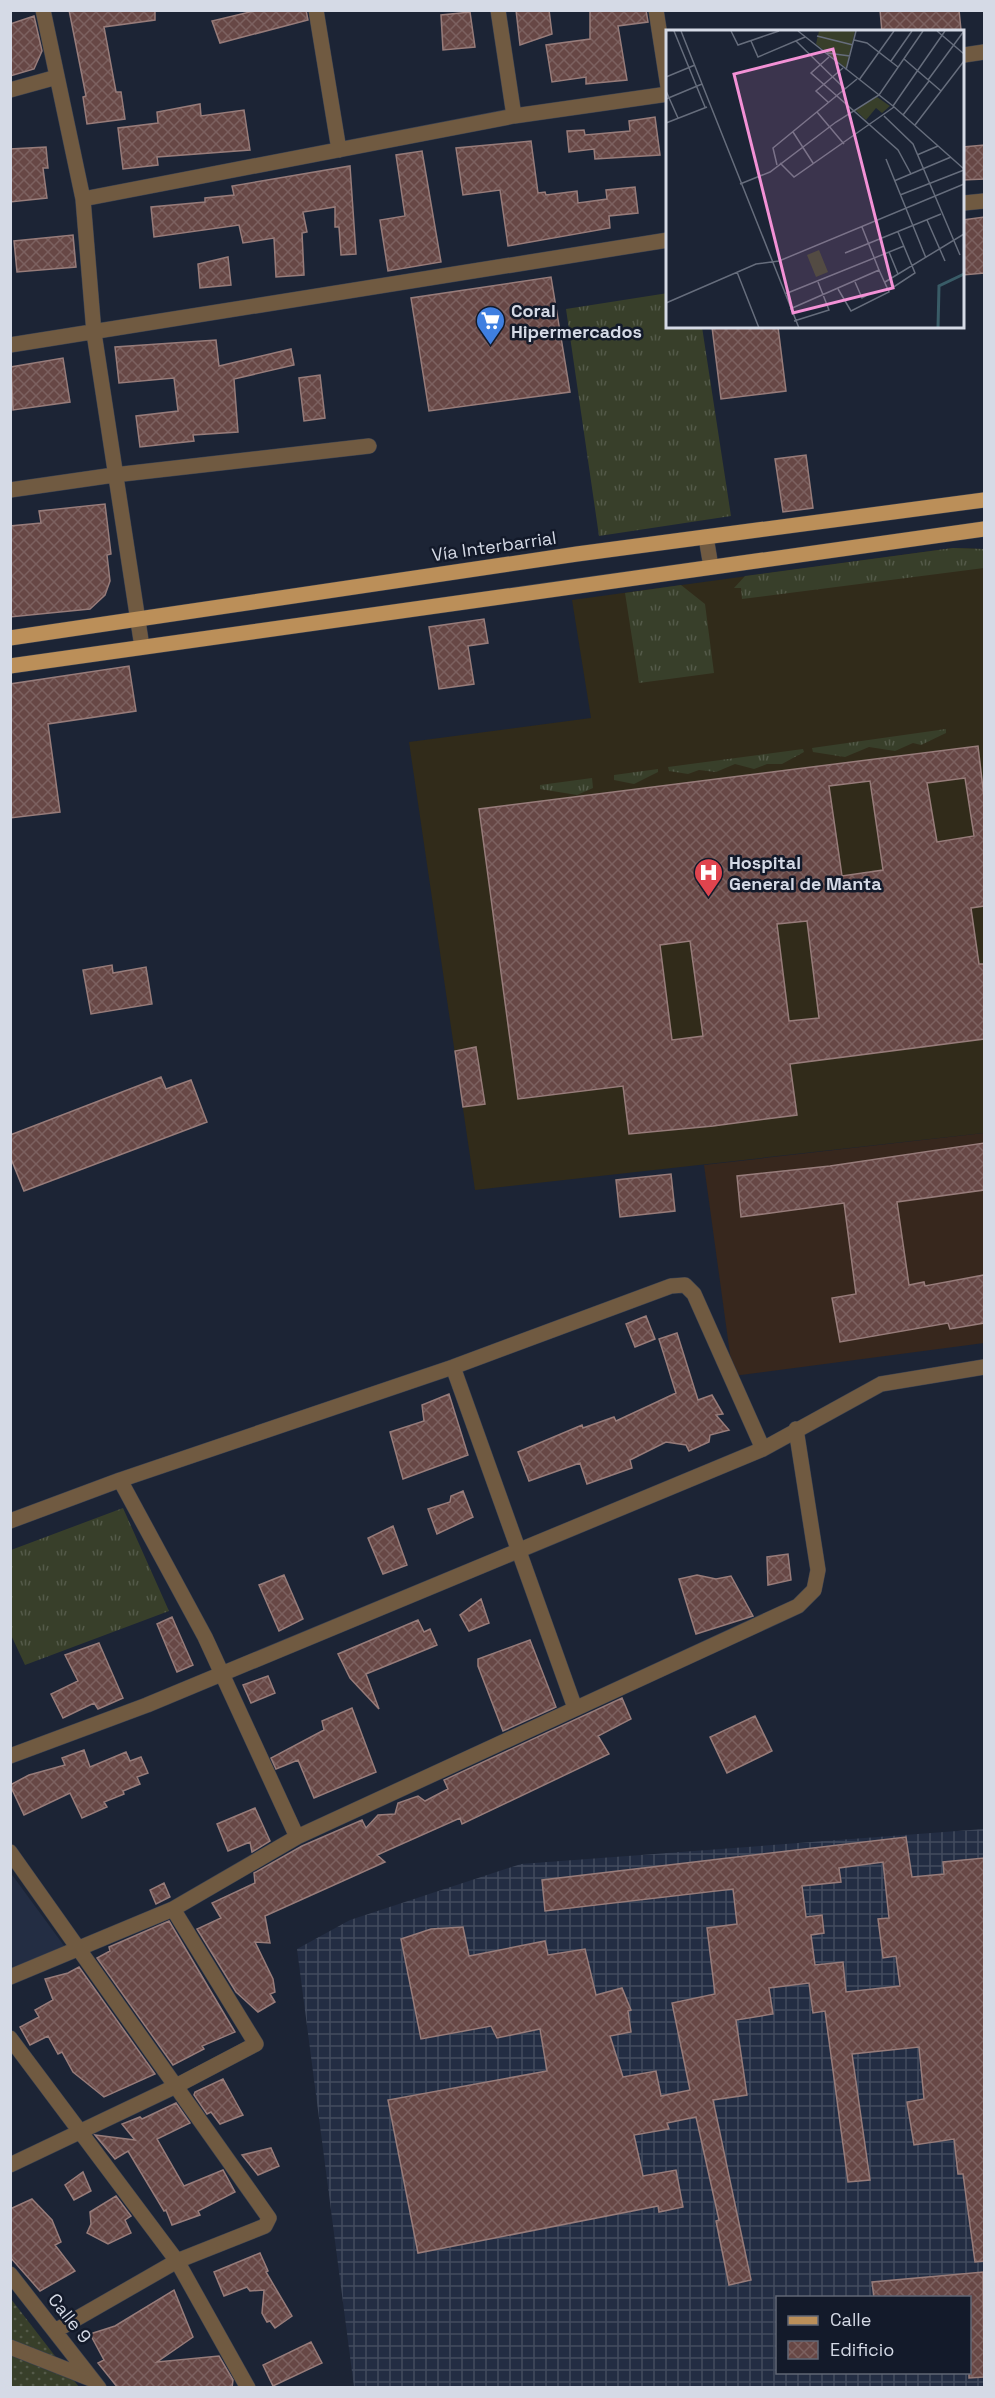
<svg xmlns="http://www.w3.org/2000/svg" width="995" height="2398" viewBox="0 0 995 2398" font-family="'Space Grotesk',sans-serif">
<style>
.built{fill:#232d43}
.industrial{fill:url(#industrial-grid);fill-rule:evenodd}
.education{fill:#37271d}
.medical{fill:#312b1a}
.grass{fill:url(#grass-tufts)}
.park{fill:url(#park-dots)}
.building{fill:url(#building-cross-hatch);stroke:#977c7a;stroke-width:1.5;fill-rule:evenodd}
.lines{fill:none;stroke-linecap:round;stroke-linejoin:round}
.minor-casing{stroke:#3a4151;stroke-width:16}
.major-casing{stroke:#3a4151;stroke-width:16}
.minor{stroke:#705a41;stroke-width:15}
.major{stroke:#bb8f59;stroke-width:15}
.labels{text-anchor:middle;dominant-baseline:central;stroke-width:5;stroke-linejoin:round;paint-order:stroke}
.poi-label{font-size:18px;font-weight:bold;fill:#d5dae6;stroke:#131a2a;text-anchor:start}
.street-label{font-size:18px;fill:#d5dae6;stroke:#131a2a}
.inset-river{fill:none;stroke:#395c67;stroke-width:3}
.inset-road{fill:none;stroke:#666d7c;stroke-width:1.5}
.view{fill:#f391d6;fill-opacity:0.15;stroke:#f391d6;stroke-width:3}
.inset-edge{fill:none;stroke:#d5dae6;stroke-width:3}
</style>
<defs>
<pattern id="industrial-grid" width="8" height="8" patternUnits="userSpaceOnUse" patternTransform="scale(1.5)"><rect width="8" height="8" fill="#232d43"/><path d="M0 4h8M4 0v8" fill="none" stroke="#424b5e"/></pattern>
<pattern id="grass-tufts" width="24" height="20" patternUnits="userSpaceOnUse" patternTransform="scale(1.5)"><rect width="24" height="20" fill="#383f2a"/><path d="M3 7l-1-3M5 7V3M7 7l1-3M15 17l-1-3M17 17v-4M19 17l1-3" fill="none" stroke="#545a49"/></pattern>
<pattern id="park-dots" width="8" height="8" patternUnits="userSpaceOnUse" patternTransform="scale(1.5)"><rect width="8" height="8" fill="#383f2a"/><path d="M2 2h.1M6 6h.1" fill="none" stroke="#545a49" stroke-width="1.8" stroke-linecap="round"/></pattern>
<pattern id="building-cross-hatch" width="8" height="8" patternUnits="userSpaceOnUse" patternTransform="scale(1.5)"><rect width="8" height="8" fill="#674745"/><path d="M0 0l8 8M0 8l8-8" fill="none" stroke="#7c6160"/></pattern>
</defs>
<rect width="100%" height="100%" fill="#1c2435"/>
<path class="built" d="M10 1872 65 1947 10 1972Z"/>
<path class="industrial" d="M984 1829V2387H354L297 1949 350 1920 521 1864ZM778 2298H970V2372H778Z"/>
<path class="education" d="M984 1133V1343L733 1376 704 1165Z"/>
<path class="medical" d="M953 548 984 549V1133L475 1190 409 742 591 718 572 600Z"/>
<path class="grass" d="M668 293V327H702L731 516 599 536 566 309Z
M953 548 984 549V568L742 599 741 588H734L745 576Z
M681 585 705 604 714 673 639 683 625 593Z
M946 729V733L921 745 913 743 895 751 869 747 845 757 813 752 812 748Z
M803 749 804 752 782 764H767L754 769 735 764 716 772 699 770 688 774 669 771 668 767Z
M658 769V772L634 784 614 780V775Z
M592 778 593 788 577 795 540 789V785Z
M123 1508 169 1611 25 1665 11 1635V1550Z"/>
<path class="park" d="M11 2299 79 2387H11Z"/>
<path class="building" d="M69 10H155V20L104 27 116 92H121L125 119 87 124 83 97 86 96Z
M258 10H306L308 20 220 43 212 21Z
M516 10H549L552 34 520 45Z
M590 10H646L648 22 618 26 627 80 586 84V77L552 82 546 45 590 39Z
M880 10H959L961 30 882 32Z
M470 12 475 47 443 50 441 15Z
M34 16 42 51 34 69 10 76V24Z
M200 104 201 116 244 110 250 150 157 157 158 165 123 169 118 128 158 123 157 112Z
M655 117 660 155 595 159 594 149 569 152 567 131 584 130 585 135 630 131 629 121Z
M531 141 538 193 545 192 546 195 577 191 578 203 607 199 606 190 635 187 638 213 609 216 610 228 508 246 500 190 463 195 456 148Z
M984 145V179L963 180V147Z
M46 147 48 168H43L47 198 10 202V149Z
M422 151 441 262 388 271 380 220 405 216 396 155Z
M350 166 356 254 341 255 339 227H335V207L303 212 307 232 302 233 304 275 276 277 274 238 243 243 239 225 154 237 151 207 205 202V198L234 195 232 186Z
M984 217V273L963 275V220Z
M73 235 76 267 17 272 14 241Z
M228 257 231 285 200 288 198 264Z
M551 277 570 392 429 411 411 298Z
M712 327H778L786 391 721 399Z
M216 340 219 366 291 349 294 365 234 379 238 432 193 435 194 441 140 447 136 416 178 411 174 378 119 383 115 347Z
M63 358 70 402 13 410 11 367Z
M320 375 325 418 304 421 299 378Z
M806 455 813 508 783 512 775 459Z
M105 504 111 554 107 555 110 581 105 595 90 609 10 617V526L41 523 39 511Z
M484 619 488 643 468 646 474 684 439 689 429 627Z
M129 666 136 711 48 724 60 812 10 818V684Z
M978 746 984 797V906L971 908 979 964H984V1039L790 1064 797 1115 713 1126 629 1134 623 1086 518 1099 479 809ZM965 778 974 836 937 842 927 783ZM870 781 883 870 842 876 829 786ZM807 921 819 1018 789 1021 777 924ZM690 941 703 1036 672 1040 660 945Z
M112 965 113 973 146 967 152 1004 91 1014 83 970Z
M476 1047 485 1104 463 1107 455 1051Z
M161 1077 166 1089 191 1080 207 1122 24 1191 10 1156V1135Z
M984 1143V1190L897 1202 909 1285 924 1282 925 1286 984 1275V1323L950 1329 948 1323 840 1342 832 1298 856 1294 844 1203 741 1217 737 1176 830 1166Z
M671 1174 675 1211 620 1217 616 1180Z
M646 1316 655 1339 635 1347 626 1324Z
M677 1333 698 1400 712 1395 723 1414 716 1415 729 1430 710 1435 709 1442 689 1451 686 1445 666 1442 630 1460 632 1468 587 1484 580 1463 529 1481 518 1452 582 1425 583 1428 614 1417 616 1421 676 1393 659 1339Z
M449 1394 468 1455 403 1479 390 1432 424 1421 422 1405Z
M463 1491 473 1517 437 1534 428 1509 450 1502 451 1496Z
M393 1526 407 1565 383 1574 368 1538Z
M788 1554 791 1580 768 1585 767 1557Z
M284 1575 303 1619 279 1631 259 1585Z
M697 1575 716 1579 731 1576 753 1616 696 1634 679 1579Z
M481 1599 489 1623 469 1631 460 1615Z
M172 1617 193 1665 177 1672 157 1624Z
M418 1620 424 1632 430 1629 437 1645 366 1674 379 1709 350 1678 338 1654Z
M530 1640 556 1707 503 1731 478 1666V1659Z
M99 1643 123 1698 98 1709 94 1703 63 1718 51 1694 78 1681 65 1655Z
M268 1676 275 1693 251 1703 243 1685Z
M622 1698 631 1719 598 1736 609 1754 462 1824 460 1818 377 1855 385 1862 265 1916 270 1943 255 1942 273 1979 275 1992 270 1994 275 2002 258 2012 236 1992 197 1929 221 1918 212 1903 255 1883 254 1873 302 1846 362 1820 366 1828 378 1815 395 1814 398 1803 418 1796 425 1801 448 1789 444 1780Z
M352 1708 376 1772 314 1798 298 1760 276 1769 271 1758 324 1730 322 1721Z
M755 1716 772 1751 727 1773 710 1737Z
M84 1750 90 1767 126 1752 130 1761 141 1757 148 1773 137 1777 140 1784 123 1791 124 1794 104 1802 107 1807 82 1818 70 1793 24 1815 10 1785 29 1775 65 1765 62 1758Z
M255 1808 270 1841 252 1852 250 1842 228 1851 217 1824Z
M906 1837 912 1877 944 1874 943 1862 984 1858V2261L975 2262 963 2174H958L954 2139 914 2145 907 2102 924 2099 919 2047 852 2054 870 2180 848 2182 825 2011 813 2013 809 1983 769 1988 773 2014 736 2020 747 2095 713 2100 751 2280 729 2285 716 2221 719 2220 696 2117 667 2123 669 2129 634 2135 643 2176 676 2170 683 2207 659 2212 658 2206 418 2253 388 2100 547 2071 540 2029 497 2038 491 2026 421 2039 401 1939 431 1929 463 1927 469 1956 545 1941 548 1955 585 1949 596 1995 622 1988 631 2010 628 2011 631 2032 610 2036 623 2077 656 2071 661 2096 690 2090 672 2003 715 1994 707 1928 737 1924 733 1889 545 1911 542 1880ZM883 1862 889 1918 878 1919 883 1958 896 1956 900 1986 846 1992 843 1962 815 1965 811 1935 824 1933 822 1915 806 1917 802 1886 841 1882 839 1868Z
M164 1883 170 1897 156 1904 150 1890Z
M169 1921 235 2032 202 2046 204 2049 173 2065 97 1958 110 1951 109 1947Z
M79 1967 155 2074 104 2097 73 2072 62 2052 58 2054 48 2036 30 2045 20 2027 39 2017 35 2010 53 2000 45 1979 68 1973Z
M223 2079 243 2115 220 2124 211 2112 207 2114 194 2095 195 2092Z
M176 2103 190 2123 157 2139 184 2186 223 2170 235 2192 198 2211 200 2215 172 2225 166 2210 164 2211 128 2151 115 2159 95 2135 135 2140 122 2124 140 2117 142 2119Z
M271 2148 279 2166 258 2175 242 2155Z
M83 2172 91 2191 74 2200 65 2185Z
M116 2196 131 2216 125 2220 131 2233 108 2244 87 2233 91 2224 90 2212Z
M32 2199 52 2220 61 2242 55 2245 75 2271 40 2291 10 2257V2209Z
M260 2253 268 2271 266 2272 292 2316 275 2328 270 2321 267 2322 262 2313 264 2290 250 2291 247 2287 224 2296 214 2272Z
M983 2272 984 2377 969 2378V2298H874L872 2282Z
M174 2290 193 2337 157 2362 219 2356 233 2380 232 2388H118L98 2363 104 2360 90 2334 115 2326Z
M311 2342 322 2363 273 2386 263 2365Z"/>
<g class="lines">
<defs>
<path id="minor" d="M43 10 83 199
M316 10 339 150
M498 10 514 116
M656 10 668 87
M964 55 984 52
M10 90 57 77
M964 203 984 201
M10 345 668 240
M10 490 114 475 369 446
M706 537 711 567
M142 647 94 333 83 199 514 116 668 94
M453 1367 575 1708
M120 1480 205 1637 297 1837
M10 1521 120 1480 453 1367 671 1286 685 1285 694 1294 763 1449
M10 1756 147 1705 763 1449 881 1384 984 1367
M10 1852 269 2218 265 2226 177 2261 55 2331
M10 1977 173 1909 297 1837 798 1606 814 1590 818 1570 796 1429
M10 2038 177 2261 248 2388
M10 2165 176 2086 256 2044 173 1909
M10 2274 99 2388
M10 2347 91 2379"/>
<path id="major" d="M10 638 577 554 984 500
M10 666 984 529"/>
</defs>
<use href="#minor" class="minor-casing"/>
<use href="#major" class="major-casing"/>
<use href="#minor" class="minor"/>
<use href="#major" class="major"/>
</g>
<defs>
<symbol id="supermarket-pin" viewBox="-11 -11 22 30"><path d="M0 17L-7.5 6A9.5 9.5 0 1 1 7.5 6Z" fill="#3f7fe0" stroke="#131a2a"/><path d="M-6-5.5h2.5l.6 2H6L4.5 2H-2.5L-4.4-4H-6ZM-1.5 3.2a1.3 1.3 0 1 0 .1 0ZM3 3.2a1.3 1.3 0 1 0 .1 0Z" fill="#fff"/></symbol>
<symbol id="hospital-pin" viewBox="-11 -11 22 30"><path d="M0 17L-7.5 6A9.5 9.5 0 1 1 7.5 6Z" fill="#e0444e" stroke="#131a2a"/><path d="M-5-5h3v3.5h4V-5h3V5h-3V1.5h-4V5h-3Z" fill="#fff"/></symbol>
</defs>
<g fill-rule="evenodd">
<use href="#supermarket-pin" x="474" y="304" width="33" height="45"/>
<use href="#hospital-pin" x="692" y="856" width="33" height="45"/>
</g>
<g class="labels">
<g class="poi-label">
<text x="511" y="310">Coral<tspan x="511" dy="21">Hipermercados</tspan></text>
<text x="729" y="862">Hospital<tspan x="729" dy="21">General de Manta</tspan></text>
</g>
<g class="street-label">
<text transform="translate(494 546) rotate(-8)">Vía Interbarrial</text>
<text transform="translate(70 2318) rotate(52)">Calle 9</text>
</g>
</g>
<g transform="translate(666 30)">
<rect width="298" height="298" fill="#1c2435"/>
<path d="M211 67 224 76 216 83 210 78 200 90 189 80ZM153 220 162 242 150 247 141 225Z" fill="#383f2a"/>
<path d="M153 1H189L180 38 150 14Z" fill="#383f2a"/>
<path class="inset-river" d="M272 298 273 256 298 244"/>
<path class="inset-road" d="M8 1 39 77M15 1 133 298M65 1 72 15 113 1M132 1 227 76 298 139M271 1 298 24M151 6 187 15M188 10 201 13 232 37M85 11 92 27 139 7M130 11 179 59M161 23 184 26M163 27 145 43 232 120 245 144M238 29 275 61M225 31 246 1M180 40 190 1M0 47 29 35M193 50 228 1M262 50 298 1M0 61 12 88M0 69 36 54M162 72 150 61 177 38M227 76 279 1M151 82 178 114M237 85 263 51M218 86 247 114 294 225M0 93 41 77M249 95 298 31M127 102 147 133M251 125 272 116M220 129 260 228M114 133 128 147 228 77M111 135 107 118 191 49M228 151 285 127M74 154 104 142 170 92 213 65 257 1M234 165 298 140M261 190 279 231M223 222 232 244M179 223 275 184M71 242 93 298M189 252 196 268 203 264M219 252 298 204M172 259 185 281 223 262 213 240M223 260 249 243 232 202M119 264 238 216M0 273 90 234 113 231 298 154M124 279 213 240 196 197M128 291 163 280 152 252"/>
<path class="view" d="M167 19 227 258 127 283 68 44Z"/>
<rect width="298" height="298" class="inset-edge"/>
</g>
<rect width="995" height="2398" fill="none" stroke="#d5dae6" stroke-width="24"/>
<rect x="776" y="2296" width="195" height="78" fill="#131a2a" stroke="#616775" stroke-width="1.5"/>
<rect x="788" y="2316" width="30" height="9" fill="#bb8f59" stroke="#616775" stroke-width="1.5"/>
<text x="830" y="2326" font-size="18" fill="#d5dae6">Calle</text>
<rect x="788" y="2341" width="30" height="18" fill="url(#building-cross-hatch)" stroke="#616775" stroke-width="1.5"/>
<text x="830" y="2356" font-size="18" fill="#d5dae6">Edificio</text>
</svg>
